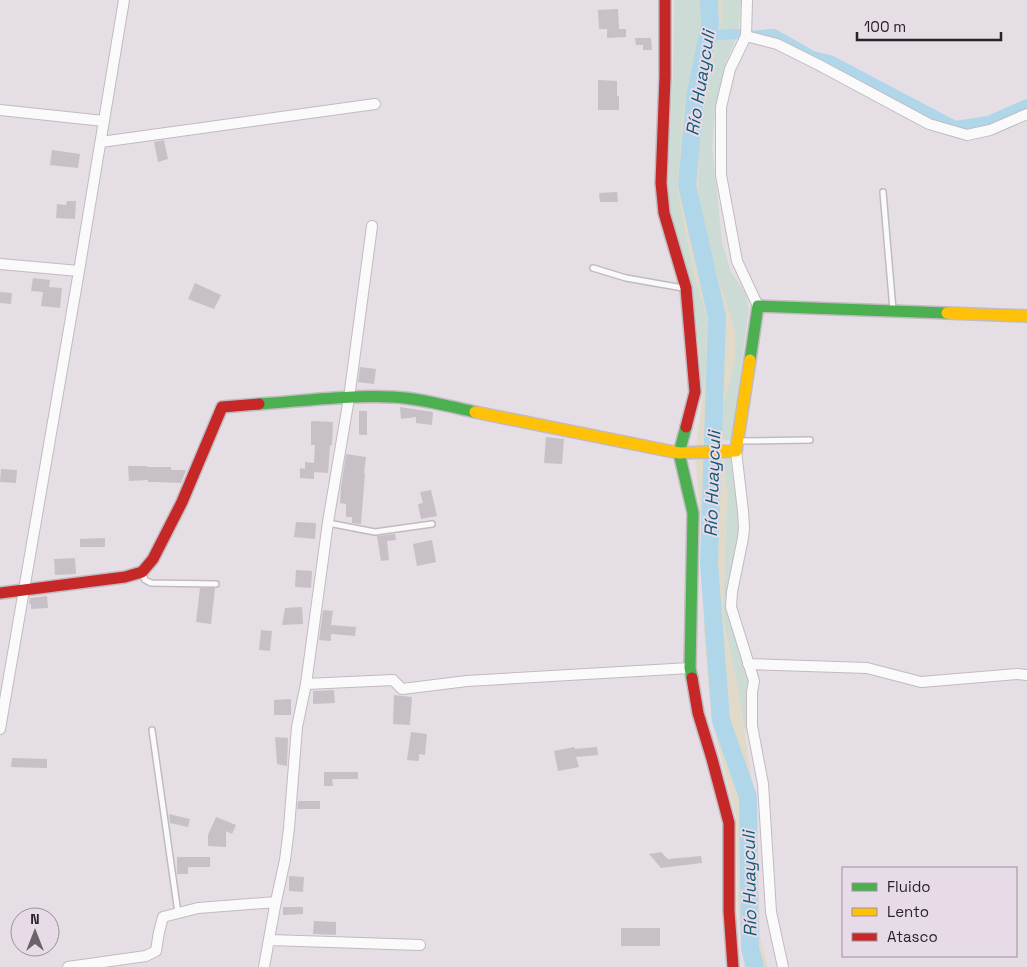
<svg xmlns="http://www.w3.org/2000/svg" width="1027" height="967" viewBox="0 0 1027 967" font-family="'Space Grotesk',sans-serif">
<style>
.green{fill:#ccdbd4}
.sand{fill:#e2dac9}
.lines{fill:none;stroke-linecap:round;stroke-linejoin:round}
.canal{stroke:#b0d6ea;stroke-width:10}
.river{stroke:#b0d6ea;stroke-width:18}
.building{fill:#c7c1c7}
.lane-casing{stroke:#c1bbc1;stroke-width:8}
.street-casing{stroke:#c1bbc1;stroke-width:12}
.fast-casing{stroke:#c1bbc1;stroke-width:14}
.slow-casing{stroke:#c1bbc1;stroke-width:14}
.jam-casing{stroke:#c1bbc1;stroke-width:14}
.lane{stroke:#fbfafb;stroke-width:5}
.street{stroke:#fbfafb;stroke-width:10}
.fast{stroke:#4caf50;stroke-width:11}
.slow{stroke:#ffc107;stroke-width:11}
.jam{stroke:#c62828;stroke-width:11}
.labels{text-anchor:middle;dominant-baseline:central;stroke-width:4;stroke-linejoin:round;paint-order:stroke}
.water-label{font-size:18px;font-style:italic;fill:#135a75;stroke:#e8dbe8}
</style>
<rect width="100%" height="100%" fill="#e5dee5"/>
<path class="green" d="M674 0H700L701 31 683 109 693 270 707 315 706 369 703 394 696 316 685 264 670 211 668 185 673 70Z
M722 0H741L738 34 727 60 716 102 712 146 722 242 731 272 746 294 749 310 731 441 723 440 722 408 735 361V331L704 235 698 190 699 129 722 17Z
M723 455 730 456 740 528 727 608 748 681 746 737 738 688 723 619 727 493Z"/>
<path class="sand" d="M700 0H722V17L699 129 698 190 704 235 735 331V361L722 408 723 455 727 493 723 619 738 688 756 810 760 937 768 967H744L738 903 736 817 711 717 704 633V554L695 456 706 369 707 315 693 270 677 189 683 109 701 31Z"/>
<g class="lines">
<path class="canal" d="M707 40 718 35 738 34 746 36 774 34 813 56 830 60 955 126 988 121 1027 104"/>
<path class="river" d="M709 0 710 25 695 97 687 185 717 317 709 564 721 720 748 797 750 948 755 967"/>
</g>
<path class="building" d="M618 9 619 29H626V37L607 38V29H599L598 10Z
M635 38H651L652 50H643V45H636Z
M598 80 617 81V96H619V110H598Z
M164 140 168 159 158 162 154 142Z
M52 150 80 154 78 168 50 165Z
M617 192 618 202H600L599 193Z
M67 201H76L75 219 56 218 57 204 66 205Z
M33 278 50 280 49 287 62 288 60 308 41 306 43 292 31 291Z
M195 283 221 295 214 309 188 299Z
M0 292 12 293 11 304 0 303Z
M360 367 376 369 374 384 358 382Z
M400 407 433 412 432 425 416 423V417L401 419Z
M359 411H367V435H359Z
M311 421 333 422 332 445H330L328 473 314 472V479L300 478V468L305 469V462L314 463 315 445H311Z
M546 437 564 439 562 464 544 463Z
M346 454 366 457 364 473H365L361 524 352 523V517H346V504L340 503 341 487Z
M128 466H147V467H171V470H186L181 483 155 482H148V480L129 481Z
M1 469 17 470 16 483 0 482Z
M431 490 437 516 421 519 418 504 423 503 420 492Z
M296 522 316 523 315 539 294 537Z
M395 534 396 540 387 541 389 560 381 561 377 536Z
M105 538V547H80V539Z
M432 540 436 562 417 566 413 544Z
M75 558 76 574 55 575 54 559Z
M296 570 312 571 311 588 295 587Z
M200 588H215L211 624 196 622Z
M47 596 48 608 31 609V604H29L30 598Z
M302 607 303 624 282 625 285 608Z
M323 610 333 611 331 625 356 627 355 636 331 634V641L319 640Z
M261 630 272 631 270 651 259 650Z
M334 690 335 703 313 704V691Z
M394 695 412 697 410 725 393 724Z
M291 699V715H274V700Z
M411 732 427 734 425 755 419 754V761L407 760Z
M275 737 288 738 287 766 277 764Z
M574 747 575 749 597 747 598 755 576 757 579 767 558 771 554 751Z
M12 758 47 759V768L11 767Z
M324 772H358V779H332L333 786H324Z
M298 801H320V809H297Z
M169 814 190 819 188 827 170 823Z
M216 817 236 825 232 834 226 831V847L208 846V835Z
M661 852 668 859 701 856 702 863 661 868 649 854Z
M177 857H210V867H188V874H177Z
M289 876 304 877 303 892 289 891Z
M283 907H303V914L283 915Z
M314 921 336 922V935L313 934Z
M621 928H660V946H621Z"/>
<g class="lines">
<defs>
<path id="lane" d="M883 192 893 310
M593 268 626 278 683 288
M740 441 810 440
M328 523 375 532 432 524
M142 572 145 580 151 583 216 584
M152 730 178 913"/>
<path id="street" d="M747 0 746 36 730 69 721 107V175L737 261 758 306
M746 36 777 44 819 65 929 124 967 135 990 130 1027 114
M0 110 104 121
M101 142 375 104
M0 264 79 271
M736 451 743 511 744 528 743 538 732 592 731 607 754 681 752 692V726L763 784 771 912 783 967
M748 664 867 668 921 682 1017 674 1027 675
M306 684 393 680 402 689 467 681 690 668
M0 729 79 271 124 0
M270 940 420 945
M68 967 146 956 156 951 159 932 163 917 198 908 276 902
M264 967 275 906 285 860 289 828 297 727 306 684 328 522 349 398 372 226"/>
<path id="fast" d="M750 360 758 306 947 313
M259 404C303 401 348 395 392 397 419 398 448 406 475 412
M686 427 679 453 693 513 690 668 692 678"/>
<path id="slow" d="M947 313 1027 316
M475 412 679 453 736 451 750 360"/>
<path id="jam" d="M665 0V77L661 183 664 213 686 288 695 392 686 427
M0 593 125 577 142 572 153 559 182 502 222 407 259 404
M692 678 698 713 712 759 729 823V911L733 967"/>
</defs>
<use href="#lane" class="lane-casing"/>
<use href="#street" class="street-casing"/>
<use href="#fast" class="fast-casing"/>
<use href="#slow" class="slow-casing"/>
<use href="#jam" class="jam-casing"/>
<use href="#lane" class="lane"/>
<use href="#street" class="street"/>
<use href="#fast" class="fast"/>
<use href="#slow" class="slow"/>
<use href="#jam" class="jam"/>
</g>
<g class="labels">
<g class="water-label">
<text transform="translate(700 83) rotate(-81)">Río Huayculi</text>
<text transform="translate(712 484) rotate(-88)">Río Huayculi</text>
<text transform="translate(749 884) rotate(-91)">Río Huayculi</text>
</g>
</g>
<rect x="842" y="867" width="175" height="90" fill="#e8dbe8" stroke="#9b919b"/>
<rect x="852" y="883" width="25" height="8" fill="#4caf50" stroke="#9b919b"/>
<text x="887" y="892" font-size="15" fill="#272328">Fluido</text>
<rect x="852" y="908" width="25" height="8" fill="#ffc107" stroke="#9b919b"/>
<text x="887" y="917" font-size="15" fill="#272328">Lento</text>
<rect x="852" y="933" width="25" height="8" fill="#c62828" stroke="#9b919b"/>
<text x="887" y="942" font-size="15" fill="#272328">Atasco</text>
<g transform="translate(35 932)"><circle r="24" fill="#e8dbe8" stroke="#9b919b"/>
<path d="M0-4L9 19L0 12L-9 19Z" fill="#6a646a"/>
<text y="-8" font-size="14" font-weight="bold" text-anchor="middle" fill="#272328">N</text>
</g>
<path d="M857 32v8h144v-8" fill="none" stroke="#272328" stroke-width="2.5"/>
<text x="864" y="32" font-size="15" fill="#272328" stroke="#e8dbe8" stroke-width="4" paint-order="stroke">100 m</text>
</svg>
